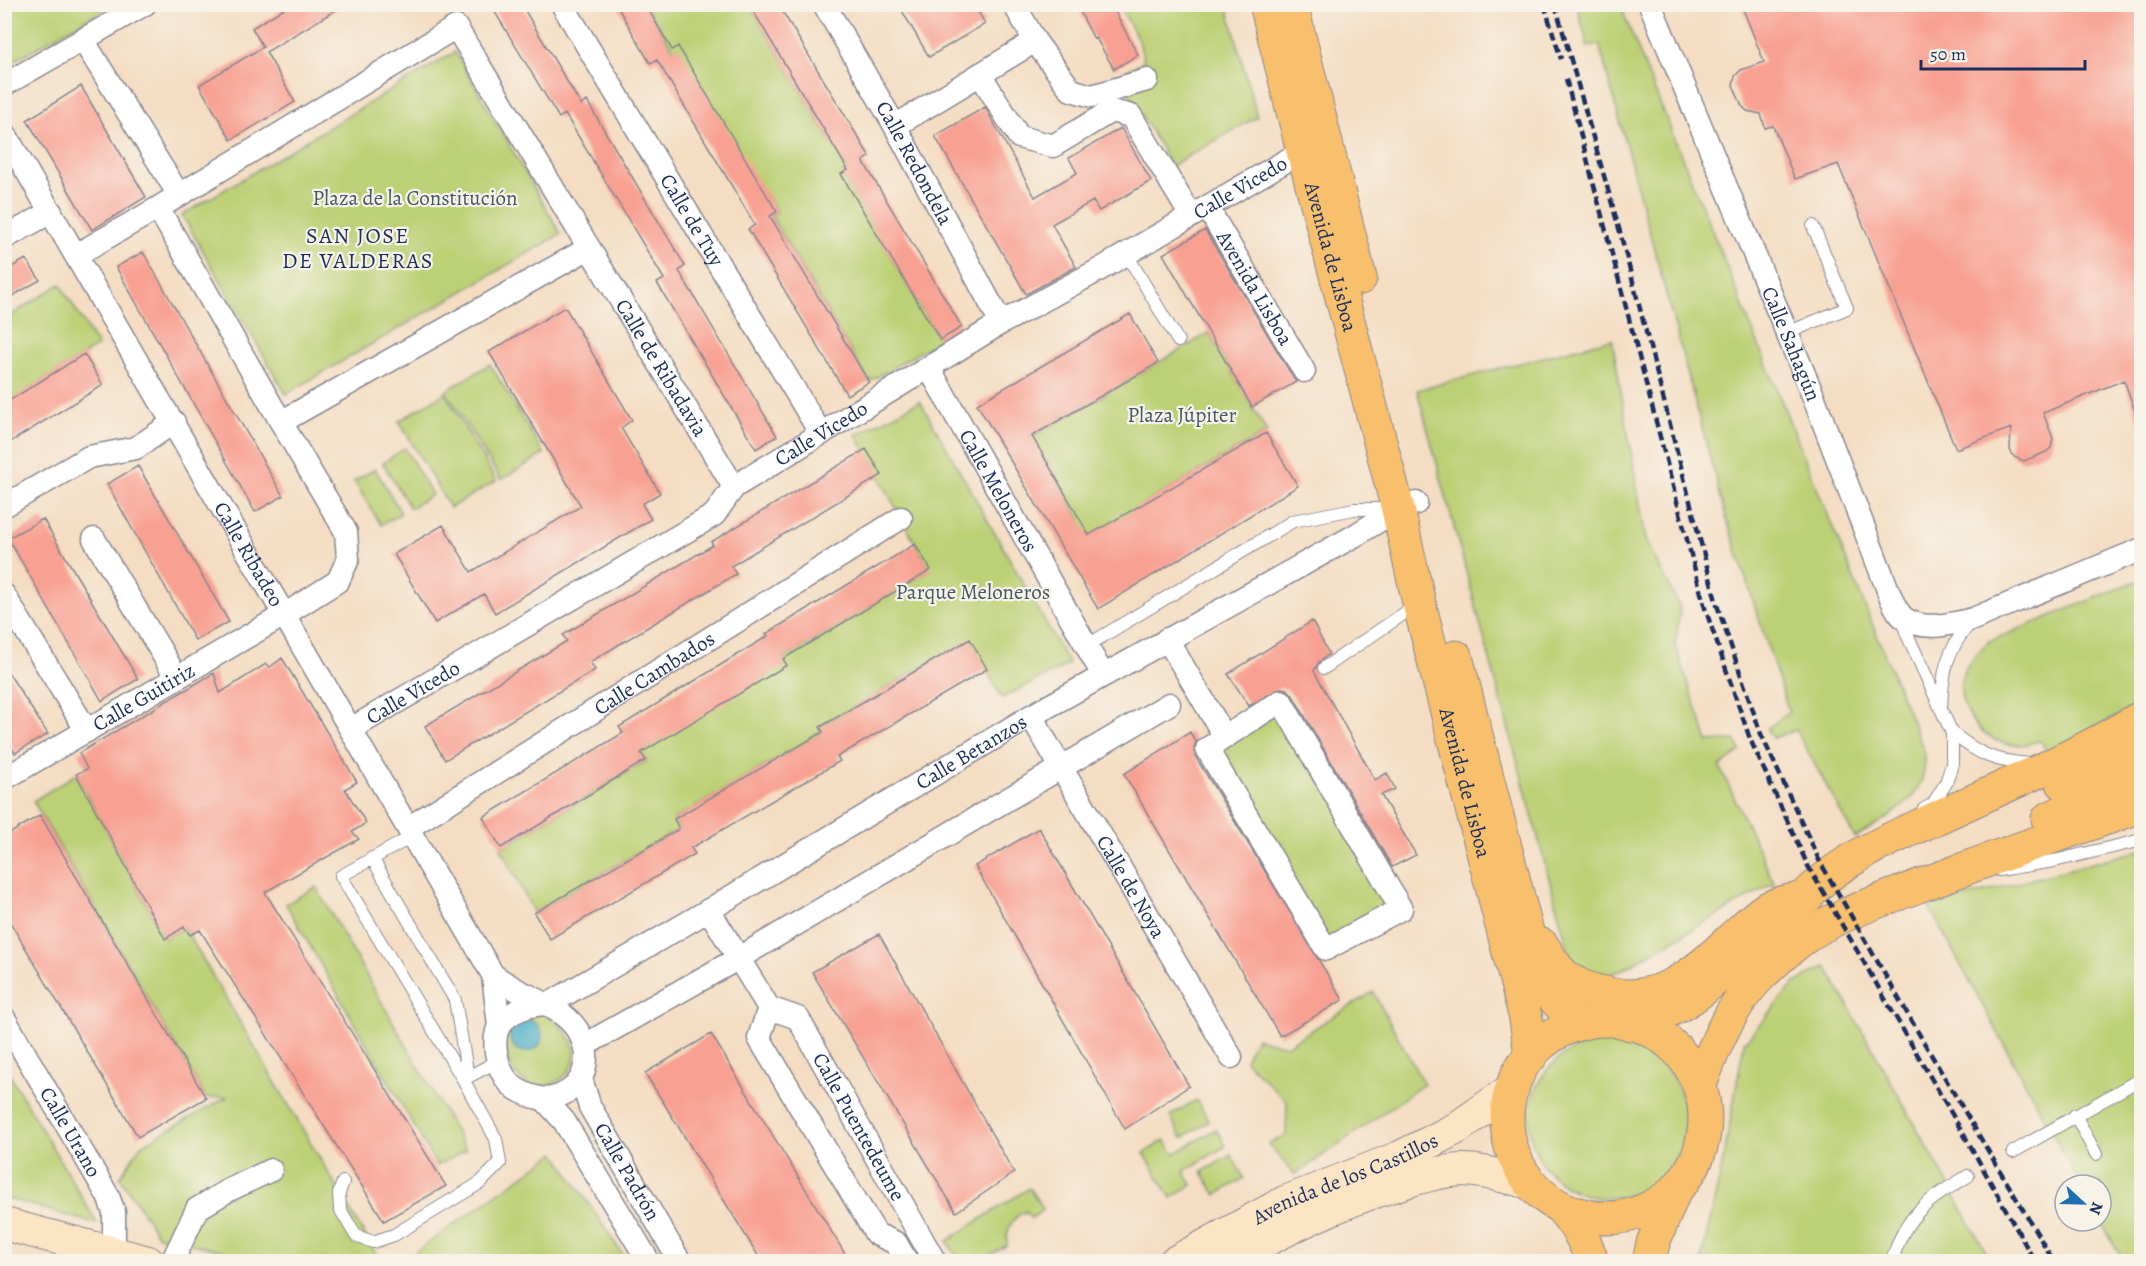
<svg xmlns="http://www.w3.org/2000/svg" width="2146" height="1266" viewBox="0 0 2146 1266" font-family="Alegreya,serif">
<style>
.green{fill:#bcd074;stroke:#6c8069;stroke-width:1.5}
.water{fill:#48afc7;stroke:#326f92;stroke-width:1.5}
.building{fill:#f8a092}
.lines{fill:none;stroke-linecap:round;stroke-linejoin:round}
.lane-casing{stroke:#888690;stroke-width:14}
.street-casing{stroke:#888690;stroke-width:25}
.secondary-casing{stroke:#888690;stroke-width:34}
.primary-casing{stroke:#888690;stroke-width:35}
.highway-casing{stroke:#888690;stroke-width:35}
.lane{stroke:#fff;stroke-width:12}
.street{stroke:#fff;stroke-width:22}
.secondary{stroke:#fce5c4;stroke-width:32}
.primary{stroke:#f8bf6c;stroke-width:33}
.highway{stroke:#f8bf6c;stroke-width:33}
.rail{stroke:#1b2f5e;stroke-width:4.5;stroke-dasharray:9 4.5;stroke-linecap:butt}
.labels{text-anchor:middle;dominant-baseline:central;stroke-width:4.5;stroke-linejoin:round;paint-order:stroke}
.street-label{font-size:21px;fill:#1b2f5e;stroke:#f7f3e8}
.park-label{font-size:21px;fill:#435764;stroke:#f7f3e8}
.neighbourhood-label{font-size:22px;letter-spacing:1.5px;fill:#1b2f5e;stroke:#f7f3e8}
</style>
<rect width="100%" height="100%" fill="#f7f3e8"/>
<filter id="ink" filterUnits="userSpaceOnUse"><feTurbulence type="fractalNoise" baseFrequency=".0167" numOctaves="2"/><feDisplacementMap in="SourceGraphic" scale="12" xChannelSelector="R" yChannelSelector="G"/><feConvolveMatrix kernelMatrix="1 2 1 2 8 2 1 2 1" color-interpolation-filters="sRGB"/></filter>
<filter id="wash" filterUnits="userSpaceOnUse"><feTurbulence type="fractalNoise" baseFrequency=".008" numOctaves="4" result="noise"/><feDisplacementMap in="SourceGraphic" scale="24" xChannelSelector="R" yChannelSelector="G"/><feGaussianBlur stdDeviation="1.35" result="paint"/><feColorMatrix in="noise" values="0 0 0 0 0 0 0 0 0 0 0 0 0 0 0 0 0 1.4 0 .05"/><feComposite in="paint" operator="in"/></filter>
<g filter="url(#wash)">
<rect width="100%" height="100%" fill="#f4ddc2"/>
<path class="green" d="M5 4H111V5L5 66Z
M741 4 743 8 750 5 848 170 842 174 940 340 869 382 771 216 777 212 645 5Z
M1119 5H1227L1257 117 1171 166 1119 75 1144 61 1139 41Z
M1577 5H1620L1922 746C1936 797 1890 814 1855 838L1796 730 1772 738 1767 729 1789 712 1726 517 1599 44 1588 47Z
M455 52 561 234 286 394 182 215Z
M60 284 98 346 5 404V319Z
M1209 333 1267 432 1080 541V519L1042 453 1023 442Z
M1612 339 1646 540 1680 608 1675 645 1708 742 1735 740 1740 751 1720 767 1774 883 1621 970C1598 982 1584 976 1570 956L1417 390Z
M490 364 544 454 501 480 446 391Z
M445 393 496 481 450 508 399 421Z
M920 401 1069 664 1002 698 969 640 821 726 823 732 674 819 679 829 534 913 501 848 646 761 641 753 783 659 930 570 856 435Z
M405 448 432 495 410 508 383 463Z
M375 469 401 513 381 525 354 481Z
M2141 579V704L2047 753 2041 741C2034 742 2026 745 2018 745 1987 745 1959 715 1961 684 1962 667 1977 653 1988 642Z
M1281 700 1403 910 1326 950 1206 749Z
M76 774 165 939 184 927 380 1261H265L158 1236 120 1177 141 1145 228 1097 206 1098 33 801Z
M2141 850V1261H2123L2101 1221V1185H2081L1929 907Z
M316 887 466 1150 437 1166 286 904Z
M1826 966 1991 1261 1701 1262 1724 1157 1744 1043 1795 983Z
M1373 992 1424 1084 1295 1175 1269 1144 1286 1135 1287 1102 1245 1060 1256 1038 1286 1046Z
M540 1010C554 1020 574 1034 575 1053 576 1073 551 1091 532 1086 520 1083 509 1066 506 1055 503 1047 506 1035 507 1027Z
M1529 1120a78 78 0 1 1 156 0a78 78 0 1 1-156 0Z
M9 1074 94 1218 97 1224 5 1198 4 1076Z
M1196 1100 1209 1121 1182 1138 1170 1116Z
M1216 1129 1226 1146 1184 1171 1192 1185 1171 1198 1144 1153 1165 1140 1174 1154Z
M555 1153 627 1261H403Z
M1231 1155 1244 1178 1216 1195 1202 1172Z
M1029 1188 1044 1210 1031 1218 1026 1211C1011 1217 1006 1229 1007 1245L981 1261H960L947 1241Z"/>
<path class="water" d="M510 1036a16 16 0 1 1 32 0a16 16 0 1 1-32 0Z"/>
<g id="blocks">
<path class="building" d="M291 4H346L266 52 295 102 231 140 199 85 263 47 252 28Z
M490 4H521L581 105 587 101 685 266 679 271 777 436 756 449 657 283 664 279 565 114 559 118Z
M616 4H645L672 50 678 46 777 212 770 216 869 382 847 395 748 229 755 225 657 60 650 63Z
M749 4H778L870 157 863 161 962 327 940 340 841 174 848 170Z
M898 4H974L985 24 929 57Z
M1076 4H1111L1138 55 1114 69 1096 38 1094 39Z
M1741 4H2142V423H2139L2124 380 2043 413 2053 438 2051 448 2046 452 2024 461 2014 457 2010 450 2011 428 1956 449 1838 164 1795 179 1773 126 1765 128 1761 114 1747 111 1742 106 1733 85 1735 76 1741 70 1764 62Z
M81 86 146 197 92 230 27 120Z
M985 107 1035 197 1077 173 1069 158 1121 128 1151 181 1099 211 1093 201 1052 224 1076 267 1026 294 935 136Z
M1205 230 1296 382 1252 407 1163 254Z
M143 252 283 496 255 512 116 267Z
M26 259 40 280 4 301V271Z
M565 307 632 420 621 428 660 493 642 504 651 519 495 613 484 594 435 623 394 554 443 525 471 572 581 506 489 352Z
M1130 314 1158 363 1032 436 1089 535 1266 433 1298 486 1098 609 977 404Z
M84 354 103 385 4 446V404Z
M866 449 882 475 731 566 736 574 590 662 595 670 445 760 425 726 567 641 563 635 713 545 711 542Z
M138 466 229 622 195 640 107 484Z
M43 519 138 679 102 701 8 538Z
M915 544 931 570 783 659 787 665 641 753 646 760 501 848 483 817 623 733 619 727 768 636 766 634Z
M1312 621 1329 654 1319 662 1314 671 1375 780 1387 773 1395 789 1381 795 1416 855 1392 867 1292 694 1287 689 1280 688 1249 706 1228 674Z
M970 639 987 669 837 757 840 761 691 848 695 854 550 939 534 913 679 829 674 819 823 732 820 727Z
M282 658 357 782 345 789 366 823 352 832 359 839 265 892 446 1186 384 1221 200 930 190 935 184 927 165 939 76 774 87 769 79 753 214 673 220 693 266 664 270 667Z
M4 666 48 734 15 753 4 736Z
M1190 732 1196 742 1194 749 1195 756 1343 1000 1280 1036 1124 774Z
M40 815 206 1098 138 1137 4 912V837Z
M1039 828 1189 1086 1125 1129 975 866Z
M879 934 1014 1173 956 1212 812 972Z
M711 1034 850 1262H762L645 1073Z"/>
</g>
</g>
<g filter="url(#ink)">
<use href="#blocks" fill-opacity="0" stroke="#888690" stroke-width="1.5"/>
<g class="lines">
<defs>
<path id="lane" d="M1126 253 1178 341
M1787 333 1847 308 1813 226
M1904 618 1906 632 1952 733V764L1946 783 1933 804 1923 810
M1088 645 1293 521 1354 509H1391
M1324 668 1418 604
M1941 707C1943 670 1946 651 1971 622
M1952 733C1981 756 1996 762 2032 764
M372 858 455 1000 468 1077 464 1081 341 876 413 836
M1999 870 2054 861 2142 840
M468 1077 498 1061
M2075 1115 2096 1154
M2013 1152 2142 1078
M343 1182 339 1193 340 1209 356 1236 373 1242 394 1235 480 1183 500 1163 496 1139 464 1081
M1892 1262C1904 1215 1928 1200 1968 1176"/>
<g id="street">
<path id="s1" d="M562 4 821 434"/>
<path id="s2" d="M824 4 895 126 1001 323"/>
<path d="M1014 4 1035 41 1071 90 1092 96 1147 80"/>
<path id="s3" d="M1650 4 1812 393 1884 580C1889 592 1894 610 1904 618 1922 632 1953 624 1973 619L2142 549"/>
<path d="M83 40 179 195"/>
<path d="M980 74 1019 137 1053 146 1111 111 1131 116 1191 216"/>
<path d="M4 85 145 4"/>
<path d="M895 126 1035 41"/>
<path id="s4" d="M4 132 493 975 499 1026"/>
<path id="s5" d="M1207 207 1304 371"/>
<path d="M4 238 51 212"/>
<path id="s6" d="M589 248 734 487"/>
<path d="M76 255 158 208 456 27 589 248 281 422 158 208"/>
<path id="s7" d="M929 368 1103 675"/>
<path d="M4 506 89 457 136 448 174 422"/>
<path d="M94 539 177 678"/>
<path d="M4 595 87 731"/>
<path d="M1167 639 1225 737 1207 749 1326 949 1401 909 1281 701 1225 737"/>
<path id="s8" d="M1031 716 1231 1057"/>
<path id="s9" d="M351 729 714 515 734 487 1001 323 1097 271 1303 151"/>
<path id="s10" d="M4 779 284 615 338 581 348 559 346 532 281 422"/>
<path id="s11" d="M408 828 901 518"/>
<path d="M709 910 769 1008"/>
<path id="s12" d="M493 975C502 981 511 987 521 992 549 1005 583 1019 586 1055 586 1066 583 1077 576 1085 567 1094 552 1101 539 1098 512 1092 500 1078 496 1052 495 1044 495 1032 500 1025 510 1010 532 1004 549 1004L709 910 1031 716 1354 536 1398 509 1416 503"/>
<path id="s13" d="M4 1018 108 1196 114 1212V1253"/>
<path d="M585 1045 739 958 1169 704"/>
<path id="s14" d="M581 1079 590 1107 680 1262"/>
<path d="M545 1100 564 1121 649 1262"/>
<path d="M172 1262 197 1209 227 1191 271 1170"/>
<path id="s15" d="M907 1262 896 1243 876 1234 759 1038 769 1008 798 1018 935 1262"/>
</g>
<g id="secondary">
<path d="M4 1224 148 1262"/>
<path id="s16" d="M1175 1262 1285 1202 1400 1157 1434 1140 1457 1128 1513 1088"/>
<path d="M1227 1262C1282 1231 1339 1202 1399 1184 1420 1177 1440 1171 1462 1170 1484 1170 1508 1178 1530 1183"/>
</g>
<g id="primary">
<path id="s17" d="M1266 4 1303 151 1398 509 1419 603 1526 1019 1531 1056"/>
<path d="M1291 4 1360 278"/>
<path d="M1456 657 1534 959C1544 989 1555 1005 1582 1022"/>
<path d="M1542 945C1558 973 1568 984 1600 992 1657 1008 1694 974 1732 938 1742 929 1752 919 1763 911 1776 903 1792 900 1807 897"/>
<circle cx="1606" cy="1119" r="99"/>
</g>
<path id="highway" d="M2063 783 2142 749
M2048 819 2142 774
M1630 1024C1695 1008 1713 980 1759 937 1777 920 1796 906 1813 889 1847 856 1893 838 1934 819 2004 786 2076 757 2142 717
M1700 1085C1714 1046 1731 1005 1761 975 1781 956 1805 934 1830 922 1869 903 1912 889 1953 873 2015 850 2078 828 2142 806
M1563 1210C1576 1226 1586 1241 1592 1262
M1649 1262 1653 1243 1674 1192"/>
</defs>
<use href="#lane" class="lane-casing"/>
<use href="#street" class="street-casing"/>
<use href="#secondary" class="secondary-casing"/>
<use href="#primary" class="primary-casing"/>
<use href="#highway" class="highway-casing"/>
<use href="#lane" class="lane"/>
<use href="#street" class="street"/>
<use href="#secondary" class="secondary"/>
<use href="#primary" class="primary"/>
<use href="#highway" class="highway"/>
<path class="rail" d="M1544 4 1561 59
M1555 4 1620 232 1717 605 1761 734 1819 860 1926 1046 2054 1262
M1566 79 1705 608 1750 739 1808 866 1971 1147 2035 1262"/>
</g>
</g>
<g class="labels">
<g class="street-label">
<text stroke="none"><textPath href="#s2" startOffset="183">Calle Redondela</textPath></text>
<text stroke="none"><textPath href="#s9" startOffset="1044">Calle Vicedo</textPath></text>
<text stroke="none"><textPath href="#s1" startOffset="252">Calle de Tuy</textPath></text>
<text stroke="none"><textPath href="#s17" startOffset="261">Avenida de Lisboa</textPath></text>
<text stroke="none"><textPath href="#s5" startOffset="94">Avenida Lisboa</textPath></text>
<text stroke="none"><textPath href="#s3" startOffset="368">Calle Sahagún</textPath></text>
<text stroke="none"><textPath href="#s6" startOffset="140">Calle de Ribadavia</textPath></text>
<text stroke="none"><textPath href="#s9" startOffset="558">Calle Vicedo</textPath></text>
<text stroke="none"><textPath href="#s7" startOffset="141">Calle Meloneros</textPath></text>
<text stroke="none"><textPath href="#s4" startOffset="488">Calle Ribadeo</textPath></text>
<text stroke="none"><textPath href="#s11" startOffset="291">Calle Cambados</textPath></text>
<text stroke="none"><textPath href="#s9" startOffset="72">Calle Vicedo</textPath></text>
<text stroke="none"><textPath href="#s10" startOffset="162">Calle Guitiriz</textPath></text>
<text stroke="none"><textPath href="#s12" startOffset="844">Calle Betanzos</textPath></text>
<text stroke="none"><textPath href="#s17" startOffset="804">Avenida de Lisboa</textPath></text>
<text stroke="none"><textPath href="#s8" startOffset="198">Calle de Noya</textPath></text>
<text stroke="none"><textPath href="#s15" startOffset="459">Calle Puentedeume</textPath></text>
<text stroke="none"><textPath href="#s13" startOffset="132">Calle Urano</textPath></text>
<text stroke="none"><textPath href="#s14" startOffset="104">Calle Padrón</textPath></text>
<text stroke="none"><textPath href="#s16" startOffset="190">Avenida de los Castillos</textPath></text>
</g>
<g class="park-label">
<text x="415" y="198">Plaza de la Constitución</text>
<text x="1182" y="415">Plaza Júpiter</text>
<text x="973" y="592">Parque Meloneros</text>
</g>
<g class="neighbourhood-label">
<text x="358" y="236">SAN JOSE<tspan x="358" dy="25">DE VALDERAS</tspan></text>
</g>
</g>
<rect width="2146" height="1266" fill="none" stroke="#f7f3e8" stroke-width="24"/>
<g transform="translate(2083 1203) rotate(112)"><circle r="28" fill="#f7f3e8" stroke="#9fa5b1" stroke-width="1.5"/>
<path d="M0-4.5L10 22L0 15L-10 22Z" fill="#1f6fb2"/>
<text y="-9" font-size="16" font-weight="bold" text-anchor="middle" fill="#1b2f5e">N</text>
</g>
<path d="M1921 60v9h164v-9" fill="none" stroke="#1b2f5e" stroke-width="3"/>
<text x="1930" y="60" font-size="18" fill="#1b2f5e" stroke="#f7f3e8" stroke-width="4.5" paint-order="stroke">50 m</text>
</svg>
